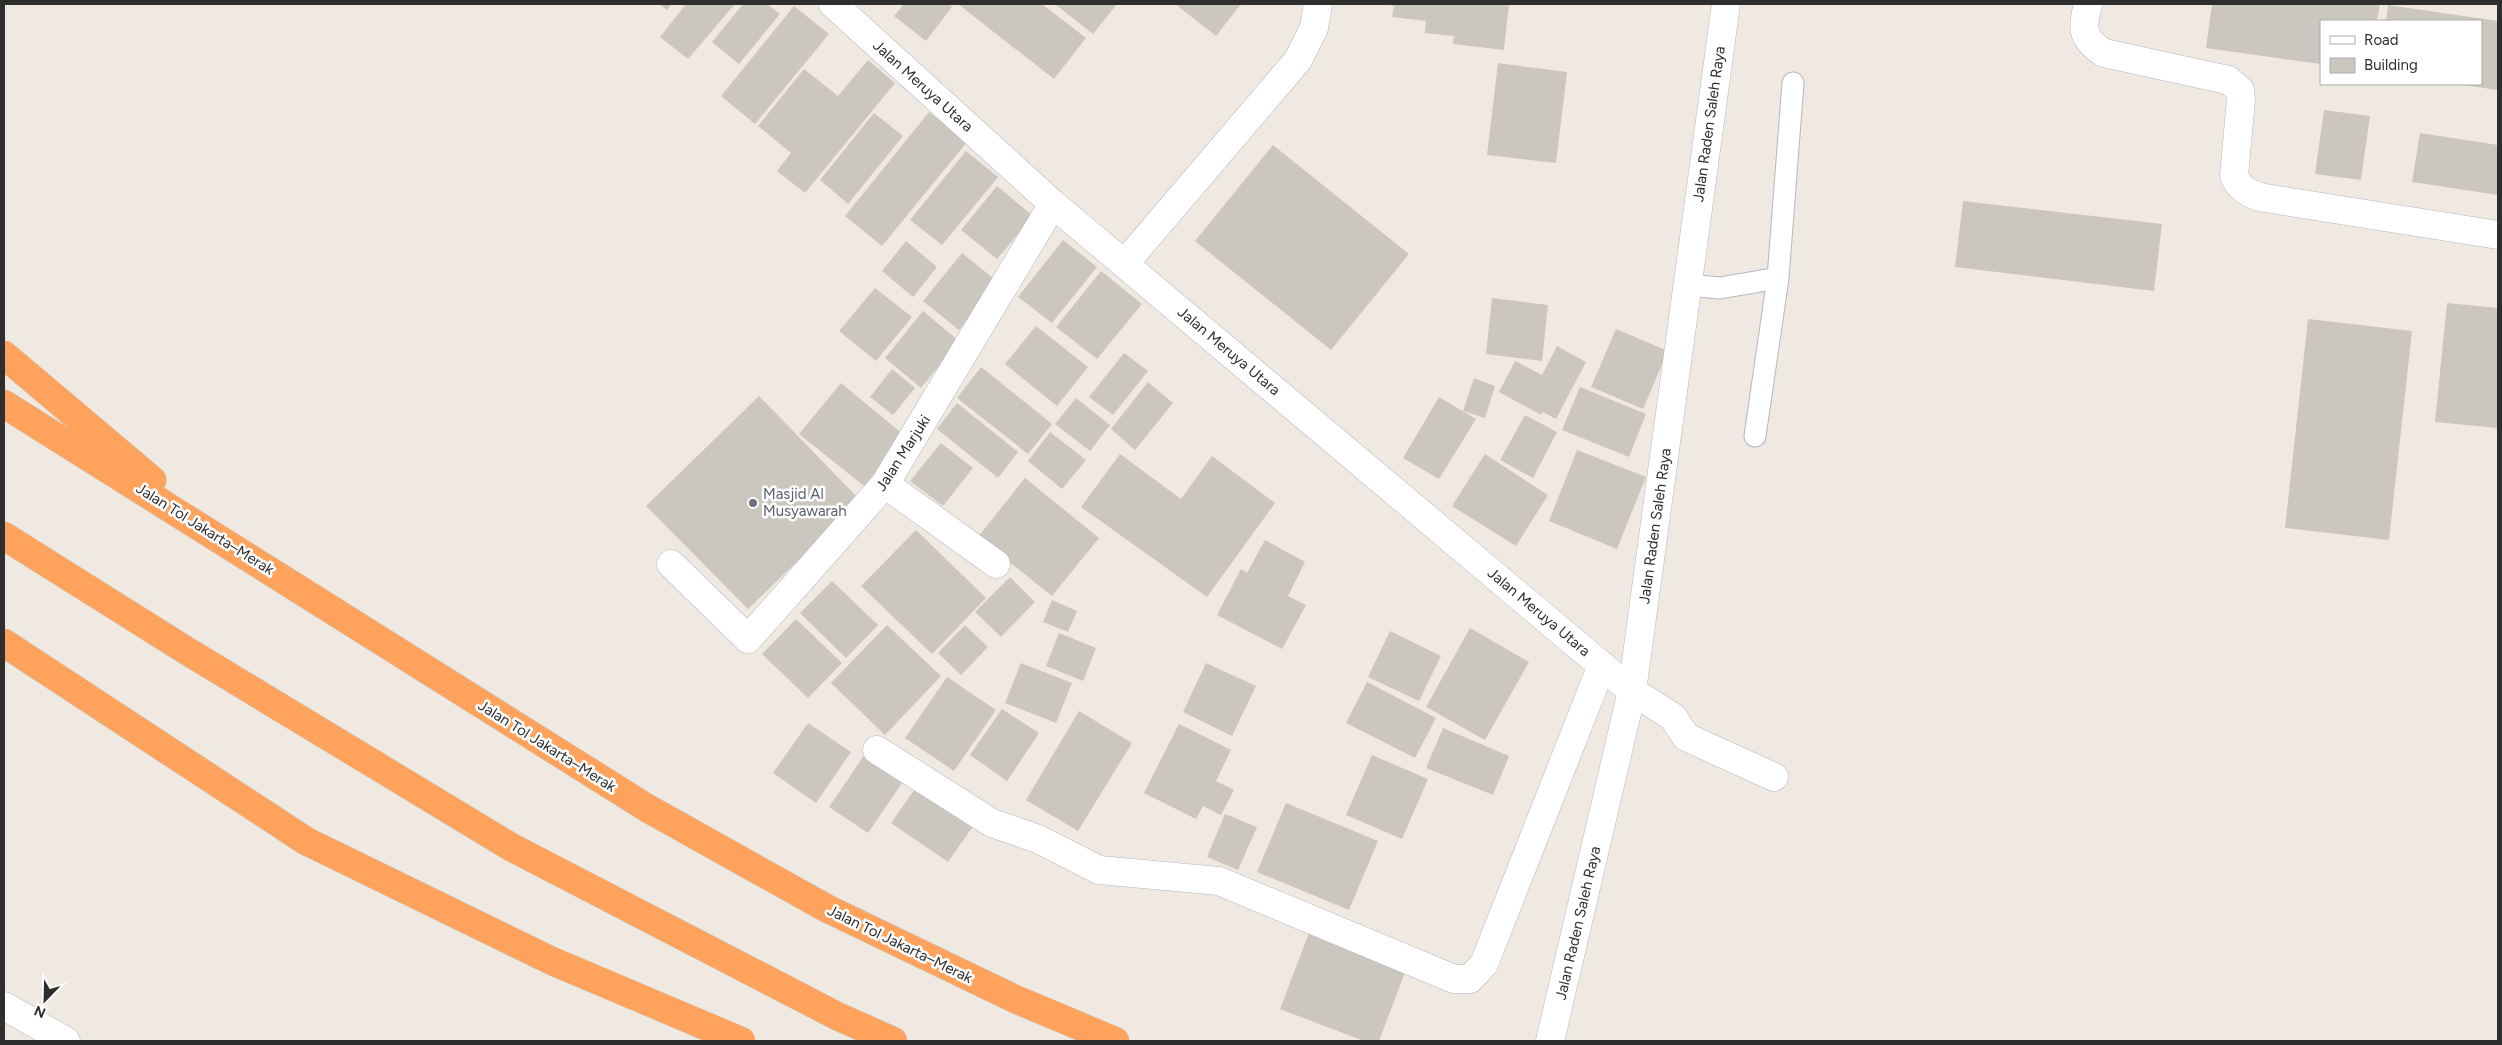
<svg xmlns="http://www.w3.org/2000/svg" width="2502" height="1045" viewBox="0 0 2502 1045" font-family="Figtree,sans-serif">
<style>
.building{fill:#cbc7bf}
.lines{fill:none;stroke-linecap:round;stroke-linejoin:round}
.lane-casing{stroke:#b4b7c1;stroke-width:23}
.street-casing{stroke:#b4b7c1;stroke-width:29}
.secondary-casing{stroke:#b4b7c1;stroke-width:29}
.highway-casing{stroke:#c9c9c9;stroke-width:29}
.lane{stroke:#fff;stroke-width:21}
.street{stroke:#fff;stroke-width:28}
.secondary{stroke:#fff;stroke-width:28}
.highway{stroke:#ffa35c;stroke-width:28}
.worship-dot{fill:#6b7280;stroke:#fff;stroke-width:2}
.labels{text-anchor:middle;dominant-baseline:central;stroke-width:5;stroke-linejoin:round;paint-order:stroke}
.street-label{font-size:15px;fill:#2e2e2e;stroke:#fff}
.worship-label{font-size:15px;fill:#5b616d;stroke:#fff;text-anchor:start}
</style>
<rect width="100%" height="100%" fill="#efe9e1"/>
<path class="building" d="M659 4H672L667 10Z
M686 4H735L688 59 660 37Z
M743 4H767L780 14 739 64 712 42Z
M904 4H948L952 7 926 41 894 16Z
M958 4H1042L1086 38 1054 79Z
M1057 4H1117L1093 34 1056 5Z
M1175 4H1241L1216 36Z
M1385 4H1509L1504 50 1453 44 1454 36 1425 33 1426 21 1392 17 1394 6Z
M2212 4H2380L2377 21H2321V64L2206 48Z
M2388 5 2498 21V90L2463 85 2481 84V21H2386Z
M794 6 829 34 755 124 721 96Z
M868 60 895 83 805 193 777 171 791 153 758 126 804 69 838 96Z
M1498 63 1567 72 1556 163 1487 155Z
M2324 110 2370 116 2361 180 2315 174Z
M929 112 967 142 882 246 845 216Z
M874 113 903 136 848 204 820 180Z
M2420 133 2498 145V195L2412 182Z
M1273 145 1409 254 1331 350 1195 241Z
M966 151 998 177 942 245 910 220Z
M997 186 1033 216 997 259 961 230Z
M1963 201 2162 224 2154 291 1955 267Z
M1063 240 1097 267 1052 323 1018 297Z
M906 241 937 267 913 297 882 271Z
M962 253 998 282 959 330 923 301Z
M1101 271 1142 304 1097 359 1056 327Z
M875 288 912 317 876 361 839 331Z
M1492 298 1548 305 1542 361 1486 354Z
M2447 303 2498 308V428L2435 422Z
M923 311 959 341 921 388 885 358Z
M2308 319 2412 331 2389 540 2285 528Z
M1036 326 1088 367 1057 406 1005 364Z
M1616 329 1668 351 1643 409 1591 387Z
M1557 346 1586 362 1556 419 1543 412 1541 415 1499 392 1515 361 1542 375Z
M1124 353 1148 371 1113 415 1089 397Z
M981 367 1052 424 1028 454 957 398Z
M892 369 915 388 893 415 870 397Z
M1474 378 1495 386 1485 418 1463 411Z
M1148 382 1173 403 1135 450 1111 429Z
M841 383 905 436 864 486 799 434Z
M1580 387 1646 414 1629 457 1562 430Z
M759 396 860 500 748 609 646 506Z
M1439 397 1476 419 1439 479 1403 458Z
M1076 398 1110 425 1090 451 1055 424Z
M957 403 1018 452 998 478 937 429Z
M1525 415 1557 432 1533 478 1500 460Z
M1050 432 1086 460 1062 489 1028 461Z
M941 443 973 468 943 506 910 481Z
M1577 450 1646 477 1617 549 1549 521Z
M1120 454 1181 499 1212 456 1275 503 1207 597 1081 507Z
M1485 454 1548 495 1516 546 1452 506Z
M1025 478 1099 538 1052 596 978 537Z
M916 530 986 598 932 654 861 586Z
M1265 540 1305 562 1288 596 1306 605 1282 649 1217 615 1241 569 1247 573Z
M1010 577 1035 602 1001 637 975 612Z
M832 581 878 625 846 658 800 613Z
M1052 600 1077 611 1068 632 1043 622Z
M796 619 842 663 808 698 762 654Z
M887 625 941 676 885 735 831 683Z
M965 625 988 647 961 675 938 653Z
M1470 628 1529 662 1485 740 1426 707Z
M1390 631 1441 656 1419 701 1368 677Z
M1059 633 1096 648 1083 681 1046 666Z
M1021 663 1072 683 1056 723 1005 703Z
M1206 663 1256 686 1232 736 1183 712Z
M947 677 996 710 954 771 905 738Z
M1367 682 1436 718 1415 758 1346 723Z
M1002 709 1039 733 1007 781 970 755Z
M1079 711 1132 743 1078 831 1026 800Z
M808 723 851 752 816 803 773 773Z
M1179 724 1231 750 1216 781 1234 790 1221 815 1203 806 1196 819 1144 793Z
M1443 728 1509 756 1493 795 1426 768Z
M865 754 904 780 868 833 829 807Z
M1372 755 1428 779 1402 839 1346 815Z
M917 786 974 825 948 862 891 823Z
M1286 803 1378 841 1349 910 1257 872Z
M1225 814 1257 827 1238 870 1207 857Z
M1309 933 1406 970 1379 1041H1364L1280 1009Z"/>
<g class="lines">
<defs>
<path id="lane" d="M1687 285 1720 288 1778 278 1793 83
M1755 436 1778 278"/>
<path id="street" d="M2088 4C2082 29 2081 38 2104 53L2228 80 2240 90 2241 99 2234 176C2240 190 2251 195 2265 198L2498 235
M1125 263 1298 60 1314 28 1318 4
M885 484 996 564
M671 564 748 639 885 484 1053 204
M1632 691 1673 717 1686 737 1774 777
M877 750 992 823 1038 839 1099 870 1219 881 1454 979H1470L1484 964 1602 665
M4 1006 66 1041"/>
<path id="secondary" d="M833 4 1053 204 1632 691
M1550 1041 1632 691 1726 4"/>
<path id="highway" d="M4 355 152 480
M4 404 647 808 826 908 1015 999 1115 1041
M4 536 187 651 511 847 837 1016 893 1041
M4 643 306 841 552 961 741 1041"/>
</defs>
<use href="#lane" class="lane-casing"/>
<use href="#street" class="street-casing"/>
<use href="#secondary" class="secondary-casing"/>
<use href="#highway" class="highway-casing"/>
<use href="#lane" class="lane"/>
<use href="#street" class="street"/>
<use href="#secondary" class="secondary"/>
<use href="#highway" class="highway"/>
</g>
<circle class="worship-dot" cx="753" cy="503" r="5"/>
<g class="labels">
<g class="street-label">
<text transform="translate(923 86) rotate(42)">Jalan Meruya Utara</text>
<text transform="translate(1709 124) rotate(-82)">Jalan Raden Saleh Raya</text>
<text transform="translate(1229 351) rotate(40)">Jalan Meruya Utara</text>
<text transform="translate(903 453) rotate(-57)">Jalan Marjuki</text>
<text transform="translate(1655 526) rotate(-82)">Jalan Raden Saleh Raya</text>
<text transform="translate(205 529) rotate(32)">Jalan Tol Jakarta–Merak</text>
<text transform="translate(1539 612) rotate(40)">Jalan Meruya Utara</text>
<text transform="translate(547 746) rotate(32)">Jalan Tol Jakarta–Merak</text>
<text transform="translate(1578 923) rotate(-77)">Jalan Raden Saleh Raya</text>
<text transform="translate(900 944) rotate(26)">Jalan Tol Jakarta–Merak</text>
</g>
<g class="worship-label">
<text x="763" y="494">Masjid Al<tspan x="763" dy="17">Musyawarah</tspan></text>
</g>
</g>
<rect width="2502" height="1045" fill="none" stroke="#2e2e2e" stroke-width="10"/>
<rect x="2320" y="20" width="162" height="65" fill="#ffffff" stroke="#ababab"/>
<rect x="2330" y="36" width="25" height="8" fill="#ffffff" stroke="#ababab"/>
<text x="2364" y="45" font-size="15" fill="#2e2e2e">Road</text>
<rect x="2330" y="58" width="25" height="15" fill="#cbc7bf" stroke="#ababab"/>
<text x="2364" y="70" font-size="15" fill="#2e2e2e">Building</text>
<g transform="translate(45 1000) rotate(203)" stroke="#ffffff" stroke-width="4" paint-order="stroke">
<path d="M0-4L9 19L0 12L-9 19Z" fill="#2e2e2e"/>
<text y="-8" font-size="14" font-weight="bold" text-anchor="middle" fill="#2e2e2e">N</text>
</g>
</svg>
